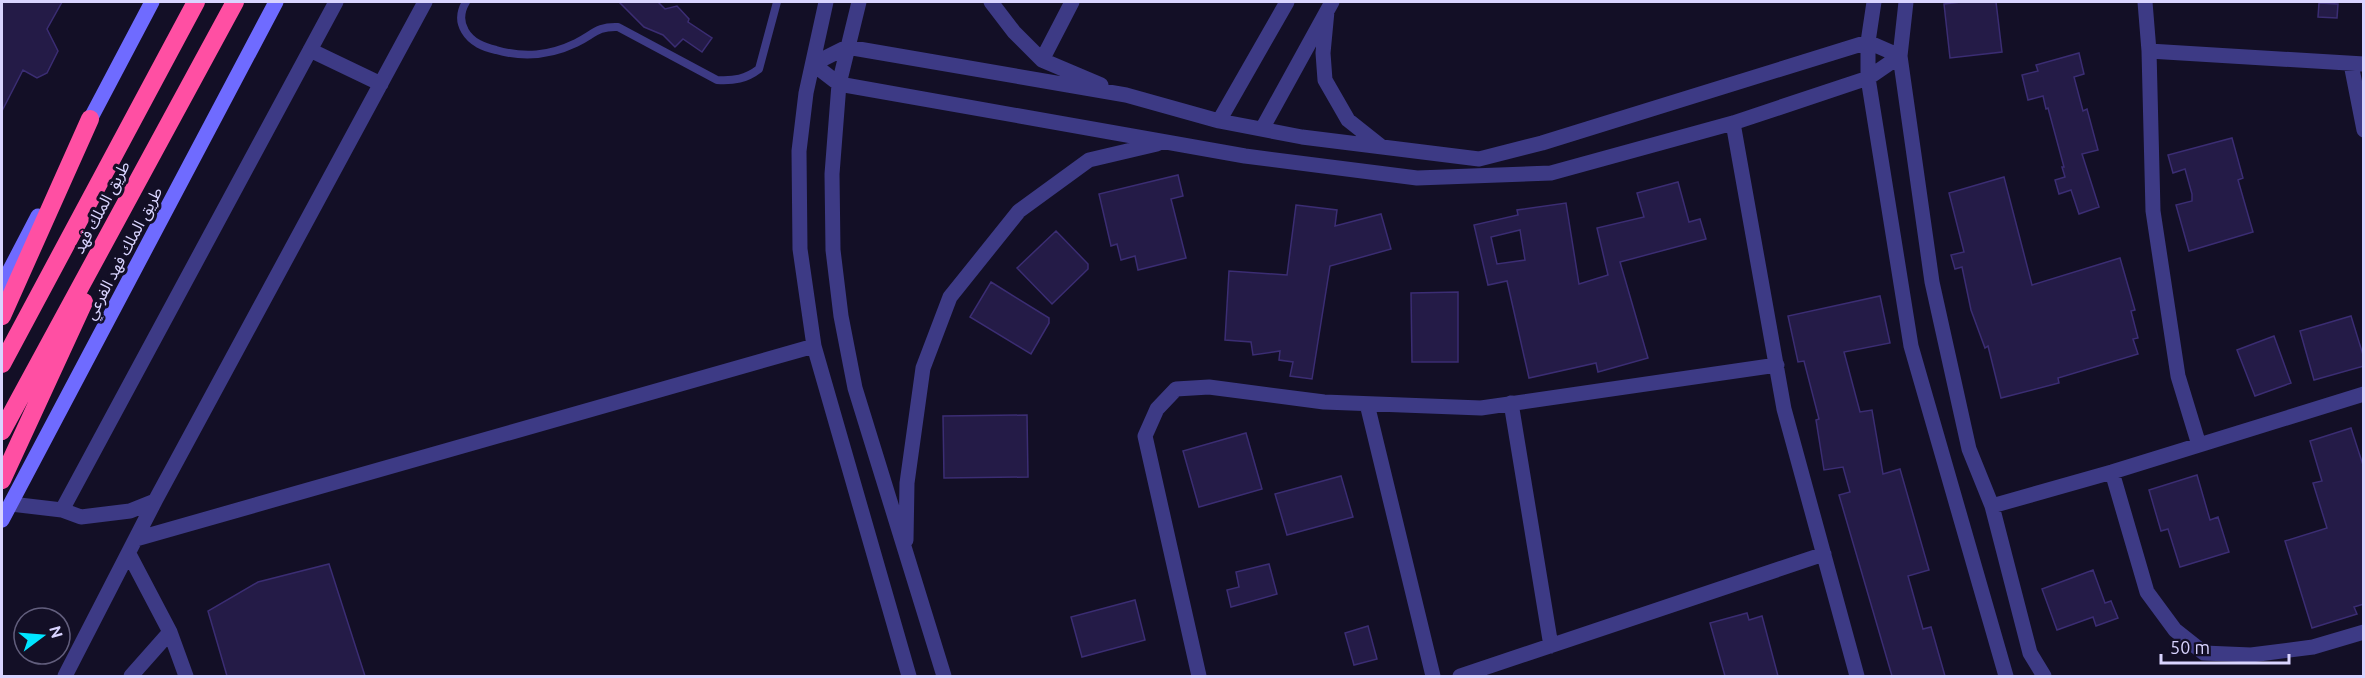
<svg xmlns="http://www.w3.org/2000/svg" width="2365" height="678" viewBox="0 0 2365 678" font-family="Ubuntu,'Noto Sans Arabic',sans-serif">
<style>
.building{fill:#241b47;stroke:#3b2d73;stroke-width:1.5;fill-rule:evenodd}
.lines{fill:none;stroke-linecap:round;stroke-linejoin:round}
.service{stroke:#3d3a85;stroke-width:8}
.minor{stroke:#3d3a85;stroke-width:15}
.secondary{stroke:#6f6bff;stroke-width:15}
.motorway{stroke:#ff4fa3;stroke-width:18}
.labels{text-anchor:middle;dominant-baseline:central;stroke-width:6;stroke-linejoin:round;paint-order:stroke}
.street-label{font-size:16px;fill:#d9d4ff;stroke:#130f26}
</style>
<rect width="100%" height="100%" fill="#130f26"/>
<path class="building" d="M2 2H62L47 29 58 51 47 73 37 78 23 70 2 111Z
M619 2H658L665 9 677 6 689 19 688 22 712 38 702 52 683 39 675 47 663 35 644 27Z
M1961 2H1996L2002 52 1950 58 1944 4Z
M2319 3 2338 4 2337 18 2318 17Z
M2079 53 2084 74 2074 77 2083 111 2087 109 2098 150 2082 154 2099 207 2079 214 2071 190 2059 194 2055 180 2065 177 2062 167H2064L2048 108 2046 109 2043 96 2028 100 2022 75 2038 71 2036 65Z
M2232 138 2243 178 2238 180 2253 232 2189 251 2176 205 2192 201V194L2185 169 2173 173 2168 155Z
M1178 175 1183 196 1171 199 1186 258 1138 270 1135 256 1121 260 1117 244 1111 246 1099 194Z
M2004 177 2032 285 2120 258 2135 310 2131 311 2138 338 2133 339 2138 354 2058 378 2059 383 2001 398 1988 346 1985 348 1971 310 1962 267 1955 269 1951 255 1964 252 1949 193Z
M1678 182 1689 222 1700 219 1706 239 1620 262 1648 358 1598 372 1596 363 1529 378 1507 281 1488 285 1474 225 1518 215 1517 210 1566 203 1579 284 1608 275 1597 228 1644 217 1637 193ZM1520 230 1525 260 1497 264 1491 237Z
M1296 205 1337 210 1335 226 1381 214 1391 249 1330 266 1312 379 1290 376 1293 362 1279 360 1280 351 1253 355 1251 342 1225 340 1229 271 1287 275Z
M1056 231 1088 264V269L1052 304 1017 268Z
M991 282 1049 318V323L1031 354 970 317Z
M1458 292V362H1412L1411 293Z
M1880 296 1890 343 1844 352 1860 412 1872 410 1883 474 1900 469 1929 570 1908 576 1923 629 1931 627 1945 676H1892L1839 495 1850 492 1843 467 1824 470 1816 420 1819 419 1804 361 1798 362 1788 316Z
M2351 316 2364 358V366L2314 380 2300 331Z
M2274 336 2291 383 2255 396 2237 350Z
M1027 415 1028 477 944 478 943 416Z
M2351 428 2364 468V604L2354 607 2357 614 2312 628 2285 541 2327 528 2313 483 2322 481 2310 441Z
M1246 433 1262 489 1199 507 1183 451Z
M2197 475 2210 520 2218 517 2229 552 2180 567 2168 529 2161 531 2149 490Z
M1341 476 1353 517 1287 535 1275 494Z
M329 564 365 676H227L208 611 258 582Z
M1269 564 1277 594 1231 607 1227 590 1239 587 1236 572Z
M2093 570 2105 603 2111 601 2118 618 2096 626 2093 617 2057 630 2042 589Z
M1135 600 1145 640 1082 657 1071 617Z
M1747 613 1749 620 1762 616 1778 676H1725L1710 623Z
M1368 626 1377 659 1354 665 1345 633Z"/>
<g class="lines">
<path class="service" d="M466 2C460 12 459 21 465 31 472 43 484 47 496 50 524 58 549 56 576 43 593 35 597 26 618 27L717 80C734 81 746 79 759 69L777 2"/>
<path class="minor" d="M826 2 806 93 799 151 800 249 814 346 909 676
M859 2 839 84 832 174 833 250 841 316 855 388 944 676
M991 2 1014 32 1042 60 1101 85
M1874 2 1868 42V78L1911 346 2006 676
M1906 2 1900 56 1932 282 1969 449 1992 506 2030 653 2044 676
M2145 2 2149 51 2153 211 2178 376 2199 445
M1327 11 1323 53 1325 80 1348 120 1382 147
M1868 42 1900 56 1868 78 1733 123 1551 173 1417 178 1245 156 839 84 813 64 847 47 1126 95 1219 121 1302 137 1479 159 1542 143Z
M310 50 381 84
M2149 51 2364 64
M1042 60 1072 2
M2351 64 2364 130
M1219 121 1287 2
M1733 123 1784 409 1857 676
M1262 129 1332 2
M1511 403 1551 646
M1367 404 1433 676
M2112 472 2147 592 2175 630 2204 653 2251 655 2313 647 2364 632
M11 504 62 510 81 517 130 511 155 501 425 2
M1992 506 2112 472 2364 394
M62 510 336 2
M136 539 814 346
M906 540 907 483 923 368 950 297 1019 211 1089 160 1157 144
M129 554 170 632 186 676
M65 676 155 501
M131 676 170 632
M1199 676 1145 436 1157 409 1176 389 1209 387 1324 402 1481 408 1777 365
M1460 676 1824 554"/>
<path class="secondary" d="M85 129 152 2
M2 285 38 216
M2 520 276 2"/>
<path class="motorway" d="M2 316 90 119
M2 364 196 2
M2 431 235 2
M2 480 84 302"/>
</g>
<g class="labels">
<g class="street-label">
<text transform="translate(101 207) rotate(-62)">طريق الملك فهد</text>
<text transform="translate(123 253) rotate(-62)">طريق الملك فهد الفرعي</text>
</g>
</g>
<rect width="2365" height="678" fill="none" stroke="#d9d4ff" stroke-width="6"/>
<g transform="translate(42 636) rotate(74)"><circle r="28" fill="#130f26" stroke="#625e7d" stroke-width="1.5"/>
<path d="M0-4.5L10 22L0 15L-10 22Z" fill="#00e5ff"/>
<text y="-9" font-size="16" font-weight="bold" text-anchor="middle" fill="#d9d4ff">N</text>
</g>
<path d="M2161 654v9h128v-9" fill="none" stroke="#d9d4ff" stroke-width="3"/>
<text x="2170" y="654" font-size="18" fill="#d9d4ff" stroke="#130f26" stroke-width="4.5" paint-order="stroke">50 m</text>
</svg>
